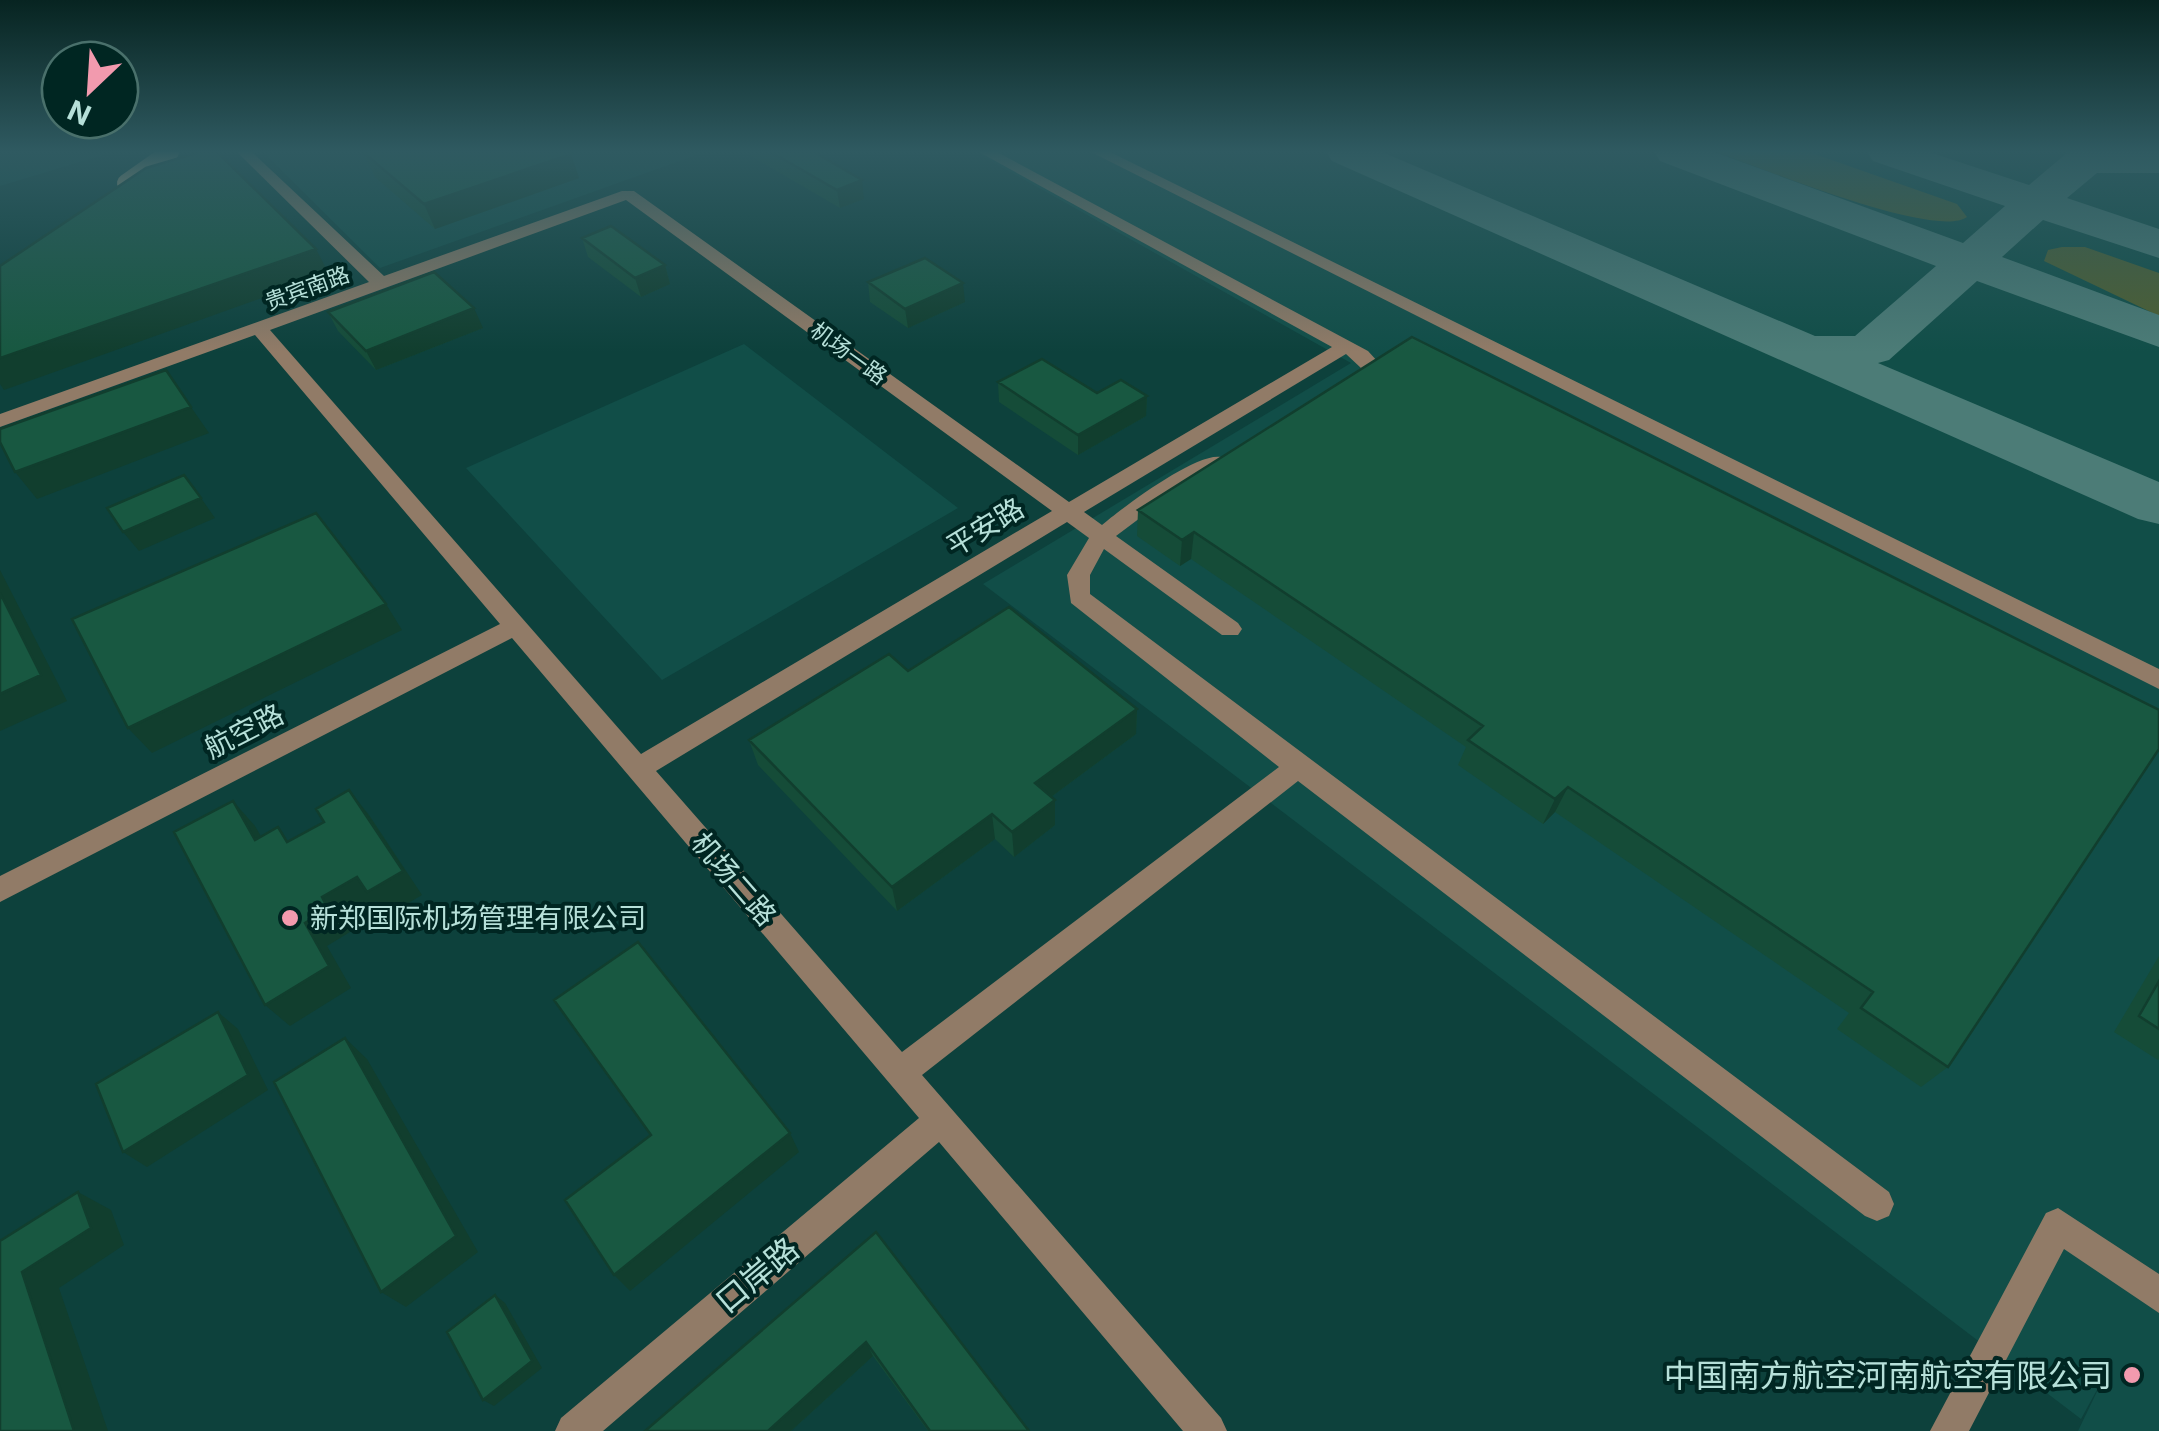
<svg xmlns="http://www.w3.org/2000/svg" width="2159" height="1431" viewBox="0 0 2159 1431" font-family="Inter,'Noto Sans SC',sans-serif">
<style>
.built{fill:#114e48}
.green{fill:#4f5f30}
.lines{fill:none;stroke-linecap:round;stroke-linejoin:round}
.taxiway{fill:#4c7c77;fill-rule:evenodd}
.minor{fill:#917b67;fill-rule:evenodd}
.major-bridge{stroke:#e9bc92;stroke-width:18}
.wall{fill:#154c38}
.shaded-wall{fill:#113e2e}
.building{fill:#185841;stroke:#113e2e;stroke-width:2.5}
.poi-dot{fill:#f29aae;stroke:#002622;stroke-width:4}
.labels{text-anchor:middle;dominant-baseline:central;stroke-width:8;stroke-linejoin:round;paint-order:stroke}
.far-street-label{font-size:22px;fill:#b6e0d9;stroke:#002622}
.street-label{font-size:28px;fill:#b6e0d9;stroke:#002622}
.poi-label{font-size:28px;fill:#b6e0d9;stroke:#002622;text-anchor:start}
.near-street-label{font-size:32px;fill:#b6e0d9;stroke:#002622}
.near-poi-label{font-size:32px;fill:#b6e0d9;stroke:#002622;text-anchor:end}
</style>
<rect width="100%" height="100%" fill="#0d413c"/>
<!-- built -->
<path class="built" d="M0 152H113L0 186Z
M263 152H705L380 268Z
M975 152H2159V1431H2078L2104 1377 2081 1419 983 584 1351 363Z
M744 344 958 508 662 680 466 468Z"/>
<!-- green -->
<path class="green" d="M1716 152H1809L1957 204 1967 217C1935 240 1759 167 1716 152Z
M2062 247H2085L2159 273V316L2044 261 2048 250Z"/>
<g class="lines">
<!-- taxiway -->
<path class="taxiway" d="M1326 152H1382L1815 336H1855L1936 266 1660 161 1654 152H1714L1963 243 2005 206 1873 161 1867 152H1929L2029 185 2068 152H2159V173H2097L2067 198 2159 229V258L2043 220 2002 257 2159 315V347L1977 281 1889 360 1878 363 2159 482V524L2138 519 1332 161Z"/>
<!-- minor -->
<path class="minor" d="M237 152H252L384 276 622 191H634L1069 502 1332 347 979 152H997L1368 351 1379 363 1380 370 1352 389 1342 383 1361 368 1346 354 1084 512 1102 525C1122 508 1196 452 1221 457L1224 462 1221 467 1156 506 1116 536 1238 623 1242 629 1238 635H1222L1104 549 1090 575V594L1889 1192 1894 1204 1889 1216 1877 1221 1865 1216 1298 781 922 1075 1221 1418 1227 1431H1183L939 1142 603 1431H555L561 1418 919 1118 512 638 0 902V876L500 624 255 335 0 427V414L369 282ZM626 200 1052 511 641 754 270 330ZM1067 522 1089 538 1067 575 1071 603 1279 767 902 1052 656 771Z
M1091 152H1110L2159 669V689Z
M2058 1208 2159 1274V1313L2064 1249 1969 1431H1930L2046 1213Z"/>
<!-- major-bridge -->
<path class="major-bridge" d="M126 183 170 152"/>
</g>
<!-- wall -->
<path class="wall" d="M744 152H814L864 199 840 208Z
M364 153 571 154 579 178 435 229 375 177Z
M582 238 665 265 670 284 641 297 588 257Z
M868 282 965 302 908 328 870 302Z
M328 312 483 328 376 370 338 331Z
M1412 337 1948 1067 1921 1087 1837 1029 1849 1013 1555 812 1543 824 1458 765 1466 747 1191 559 1180 566 1137 536 1138 510Z
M998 382 1097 393 1147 396 1146 416 1078 455 999 402Z
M908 671 1137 709 1136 734 1051 797 1055 800V825L1014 857 995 839 897 911 758 765 749 740Z
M2159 956V1059L2158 1060 2114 1032Z
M876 1232 1029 1431H928L873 1356 791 1431H645Z"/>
<!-- shaded-wall -->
<path class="shaded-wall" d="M571 154 579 178 435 229 424 204Z
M862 180 864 199 840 208 837 190Z
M316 249 329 274 4 390 0 384V358Z
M665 265 670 284 641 297 635 278Z
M963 283 965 302 908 328 905 309Z
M474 308 483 328 376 370 366 351Z
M1147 396 1146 416 1078 455V435Z
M191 407 209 433 37 499 15 472Z
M201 498 215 518 139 551 123 532Z
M1194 532 1191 559 1180 566 1182 540Z
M0 570 67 701 0 731Z
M386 604 402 630 152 753 128 728Z
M1137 709 1136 734 1036 808 1035 783Z
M1568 787 1555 812 1543 824 1555 799Z
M349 790 369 815 422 895 388 915 376 901 343 921 350 932 327 946 351 988 290 1026 265 1005 305 923 322 897Z
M1055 800V825L1014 857 1012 832Z
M233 801 255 826 277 864 255 840Z
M992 814 995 839 897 911 892 887Z
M218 1012 238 1029 268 1090 147 1167 123 1152Z
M345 1038 367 1059 478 1252 406 1307 381 1292Z
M790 1133 799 1152 630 1291 614 1275Z
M78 1192 111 1210 124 1245 59 1288 108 1431H74L22 1272Z
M495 1295 505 1303 542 1368 494 1406 483 1400Z
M866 1342 873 1356 791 1431H768Z"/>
<!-- building -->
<path class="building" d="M200 152H217L316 249 0 358V266L146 168Z
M367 152H568L571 154 424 204 364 153Z
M771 152H814L862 180 837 190Z
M611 226 665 265 635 278 582 238Z
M925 258 963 283 905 309 868 282Z
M434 272 474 308 366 351 328 312Z
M1412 337 2159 710V749L1948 1067 1861 1008 1873 992 1568 787 1555 799 1468 740 1483 726 1194 532 1182 540 1138 510Z
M1042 359 1097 393 1121 380 1147 396 1078 435 998 382Z
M166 370 191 407 15 472 0 442V429Z
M184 475 201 498 123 532 107 508Z
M316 513 386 604 128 728 72 619Z
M0 593 41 675 0 694Z
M1009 607 1137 709 1035 783 1055 800 1012 832 992 814 892 887 749 740 889 654 908 671Z
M349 790 403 871 367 892 357 877 322 897 328 909 305 923 329 966 265 1005 174 832 233 801 255 840 278 827 287 842 324 822 316 809Z
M638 942 790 1133 614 1275 565 1200 651 1135 554 1000Z
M2159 981V1029L2139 1016Z
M218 1012 248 1075 123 1152 96 1084Z
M345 1038 456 1236 381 1292 274 1082Z
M78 1192 91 1228 22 1272 74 1431H0V1241Z
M876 1232 1029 1431H930L866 1342 768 1431H645Z
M495 1295 532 1361 483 1400 447 1332Z"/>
<!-- sky -->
<linearGradient id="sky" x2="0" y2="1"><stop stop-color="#072421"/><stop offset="0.43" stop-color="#2f5a61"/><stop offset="1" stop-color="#2f5a61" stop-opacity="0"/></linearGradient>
<rect width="2159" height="352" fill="url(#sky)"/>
<!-- markers -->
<g class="poi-dot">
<circle cx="290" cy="918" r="10"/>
<circle cx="2132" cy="1375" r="10"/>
</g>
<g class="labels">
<!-- far-street labels -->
<g class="far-street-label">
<text transform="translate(307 288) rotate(-20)">贵宾南路</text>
<text transform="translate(849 353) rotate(36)">机场一路</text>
</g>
<!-- street labels -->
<g class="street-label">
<text transform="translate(985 527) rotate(-31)">平安路</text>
<text transform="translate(244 731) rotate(-27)">航空路</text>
<text transform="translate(734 879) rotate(49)">机场二路</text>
</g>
<!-- poi labels -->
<g class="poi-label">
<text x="310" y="918">新郑国际机场管理有限公司</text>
</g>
<!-- near-street labels -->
<g class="near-street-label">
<text transform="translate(757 1275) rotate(-40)">口岸路</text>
</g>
<!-- near-poi labels -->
<g class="near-poi-label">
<text x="2112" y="1375">中国南方航空河南航空有限公司</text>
</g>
</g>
<!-- north arrow -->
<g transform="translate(90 90) rotate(205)"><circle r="48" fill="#002622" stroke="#49706b" stroke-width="2.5"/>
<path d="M0-8L18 38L0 25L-18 38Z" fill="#f29aae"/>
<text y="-15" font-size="28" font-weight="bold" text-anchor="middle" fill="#b6e0d9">N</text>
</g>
</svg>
